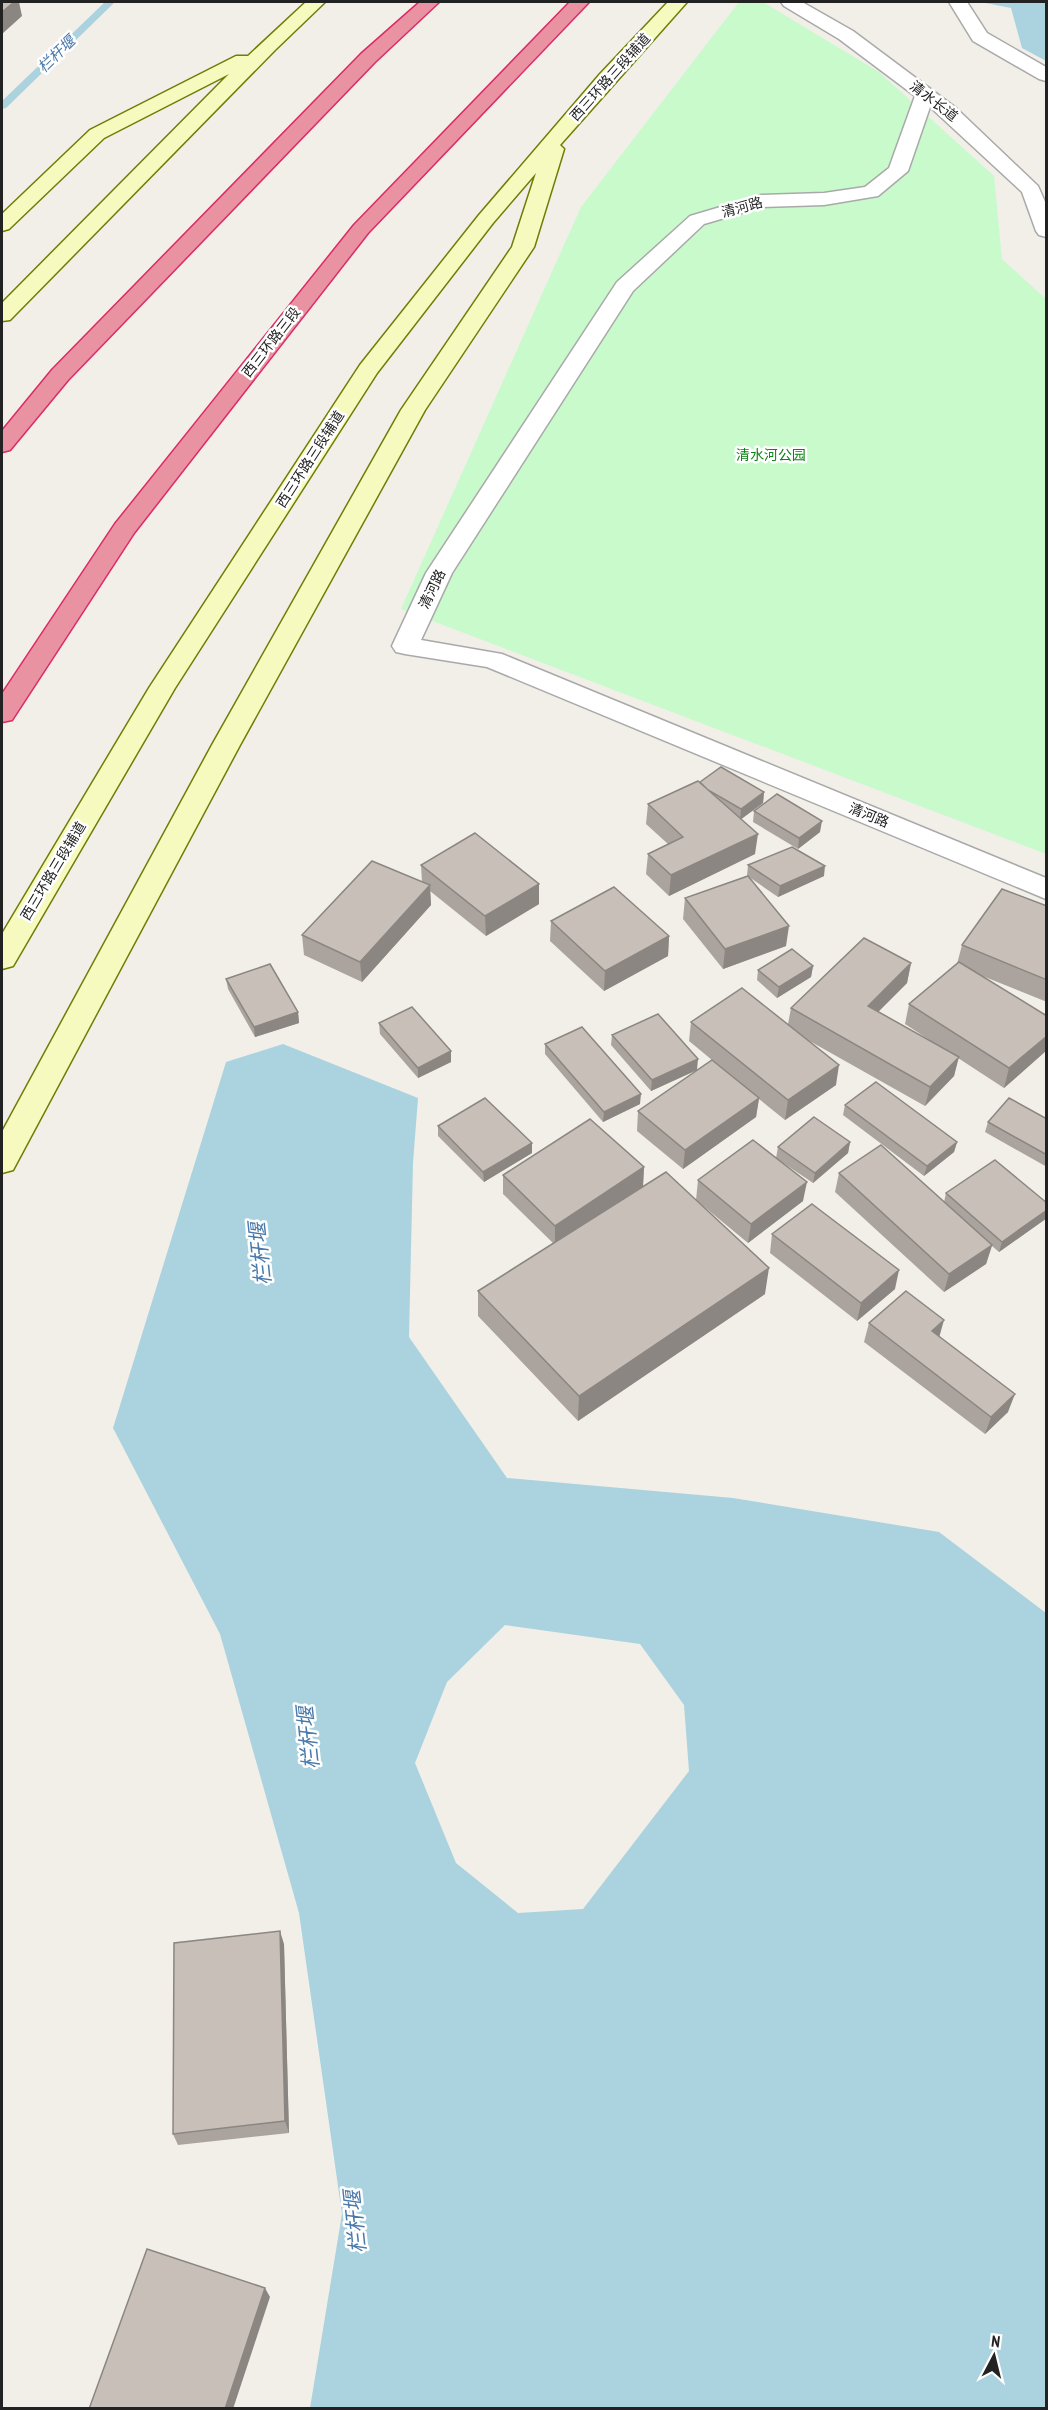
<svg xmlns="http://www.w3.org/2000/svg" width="1048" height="2410" viewBox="0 0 1048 2410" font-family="'PT Sans Narrow','Noto Sans SC',sans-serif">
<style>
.park{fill:#c8facc}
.water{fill:#aad3df;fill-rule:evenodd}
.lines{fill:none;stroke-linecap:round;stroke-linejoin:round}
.stream{fill:#aad3df;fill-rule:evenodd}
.lane-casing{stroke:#a9a9a9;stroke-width:3}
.street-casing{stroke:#a9a9a9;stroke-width:3}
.secondary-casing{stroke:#707d05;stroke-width:3}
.highway-casing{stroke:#dc2a67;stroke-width:3}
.lane{fill:#fff;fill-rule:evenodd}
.street{fill:#fff;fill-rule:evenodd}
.secondary{fill:#f7fabf;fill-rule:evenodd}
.highway{fill:#e892a2;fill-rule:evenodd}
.wall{fill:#aba49e}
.shaded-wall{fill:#8b8681}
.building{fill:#c7bfb8;stroke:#8b8681;stroke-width:1.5}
.labels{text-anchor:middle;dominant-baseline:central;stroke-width:5;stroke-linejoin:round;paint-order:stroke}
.far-street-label{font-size:14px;fill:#222;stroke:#fff}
.far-park-label{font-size:14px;fill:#0c8416;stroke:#fff}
.far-water-label{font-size:15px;font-style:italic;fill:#4a7aab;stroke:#fff}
.near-water-label{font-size:21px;font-style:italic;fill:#4a7aab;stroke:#fff}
</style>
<rect width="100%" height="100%" fill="#f2efe9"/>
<!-- park -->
<path class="park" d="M739 2H763L879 72 994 176 1002 259 1046 299V854L401 609 581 207Z"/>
<!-- water -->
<path class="water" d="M980 2H1046V61L1022 48 1011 8Z
M283 1044 418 1098 413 1163 409 1337 507 1478 733 1498 939 1532 1046 1613V2408H310L342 2214 299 1913 220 1634 113 1428 226 1062ZM505 1625 640 1644 684 1705 689 1771 583 1909 518 1913 456 1863 415 1763 447 1682Z"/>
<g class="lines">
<!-- stream -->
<path class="stream" d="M105 2H115L6 108 2 109V101Z"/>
<defs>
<path id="lane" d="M949 2H967L987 33 1046 67V81L1039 79 973 41Z"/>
<path id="street" d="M781 2H802L853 31 956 108 1038 186 1046 204V237L1039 235 1036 231 1022 192 930 107 908 171 878 196 824 205 762 207 704 224 633 291 452 573 421 640 502 654 1046 878V899L487 667 405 654 396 652 392 646 426 573 617 282 690 216 761 195 824 193 865 187 889 168 915 96 839 39 784 6Z"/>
<path id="secondary" d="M306 2H325L275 50 10 320 2 321V303L229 74 104 138 9 229 2 231V214L90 130 236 56H248Z
M668 2H687L560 145 564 149 534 247 425 410 240 745 13 1170 2 1173V1132L212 745 401 410 512 247 536 173 493 223 377 373 175 688 13 966 2 969V934L149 688 360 365 479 215 600 74Z"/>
<path id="highway" d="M420 2H439L375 62 68 380 10 450 2 452V431L52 370 361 54Z
M570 2H589L368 233 134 533 12 720 2 722V694L115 524 354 225Z"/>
</defs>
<!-- lane casing -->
<use href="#lane" class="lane-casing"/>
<!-- street casing -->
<use href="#street" class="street-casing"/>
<!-- secondary casing -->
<use href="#secondary" class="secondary-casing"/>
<!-- highway casing -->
<use href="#highway" class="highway-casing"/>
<!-- lane -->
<use href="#lane" class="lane"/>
<!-- street -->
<use href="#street" class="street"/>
<!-- secondary -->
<use href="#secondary" class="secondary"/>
<!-- highway -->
<use href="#highway" class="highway"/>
</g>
<!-- wall -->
<path class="wall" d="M700 782 764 792 763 803 741 819 755 854 669 896 646 874 648 854 668 844 646 824 648 804Z
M754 811 820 832 798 849 753 822Z
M421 865 539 884V904L486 936 430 891 431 905 362 982 304 955 302 935 422 882Z
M748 865 824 876 778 897 749 877 786 946 723 969 683 919 685 898 747 876Z
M1047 906V1002L980 975 1047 1016V1050L1004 1088 958 1058 954 1076 925 1106 806 1039 836 1085 785 1120 759 1099 756 1117 683 1169 637 1131 638 1111 712 1060 689 1041 691 1022 788 1024 791 1008 911 963 907 983 878 1012 934 1043 905 1024 909 1004 957 964 962 945Z
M551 921 669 936 668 956 604 991 550 941Z
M813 966 811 977 777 998 757 980 758 970Z
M226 979 298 1012 299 1023 255 1037 228 989Z
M379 1023 451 1062 418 1078 380 1034Z
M612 1035 697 1070 651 1091 611 1045Z
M545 1044 640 1104 603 1122 545 1054Z
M845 1105 957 1142 954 1152 924 1176 843 1115Z
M1047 1119V1167L985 1132 988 1122Z
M438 1126 532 1153 484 1182 438 1136Z
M850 1142 848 1153 813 1183 776 1158 778 1147Z
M644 1167 643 1186 765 1294 578 1421 478 1316V1291L553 1243 503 1194V1175Z
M839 1173 944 1202 946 1193 1047 1203V1218L999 1252 992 1246 986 1264 944 1292 835 1192Z
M698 1180 803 1201 748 1243 696 1200Z
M772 1234 895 1289 857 1321 770 1253Z
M869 1323 940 1337 1008 1412 985 1434 864 1342Z
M284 1944 289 2133 178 2145 173 2134Z"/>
<!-- shaded-wall -->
<path class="shaded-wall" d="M14 2H19L22 16 2 34V12Z
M764 792 763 803 740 820 741 809Z
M822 821 820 832 798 849 799 838Z
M758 834 755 854 669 896 671 875Z
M825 866 824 876 778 897 780 886Z
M539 884V904L486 936 485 916Z
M430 885 431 905 362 982 360 962Z
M789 926 786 946 723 969 725 949Z
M669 936 668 956 604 991 605 971Z
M911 963 907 983 864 1026 868 1006Z
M813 966 811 977 777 998 779 987Z
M298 1012 299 1023 255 1037 254 1027Z
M1047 1036V1050L1004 1088 1009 1068Z
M451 1051V1062L418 1078V1068Z
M959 1057 954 1076 925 1106 930 1087Z
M698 1059 697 1070 651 1091 652 1080Z
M839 1065 836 1085 785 1120 788 1100Z
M641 1094 640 1104 603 1122 604 1112Z
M759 1098 756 1117 683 1169 685 1150Z
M850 1142 848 1153 813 1183 815 1173Z
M957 1142 954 1152 924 1176 927 1166Z
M532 1143V1153L484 1182 483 1172Z
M644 1167 643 1186 555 1245V1226Z
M807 1182 803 1201 748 1243 751 1224Z
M1047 1210V1218L999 1252 1002 1242Z
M992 1245 986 1264 944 1292 949 1274Z
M769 1268 765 1294 578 1421 579 1396Z
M899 1270 895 1289 857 1321 861 1303Z
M944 1320 939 1338 932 1331Z
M1015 1394 1008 1412 985 1434 991 1417Z
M280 1931 284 1944 289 2133 285 2121Z
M265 2288 270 2297 233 2409H225Z"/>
<!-- building -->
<path class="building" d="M2 2H14L2 12Z
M721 767 764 792 741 809 708 790 700 782Z
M698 781 758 834 671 875 648 854 683 837 648 804Z
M777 794 822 821 799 838 754 811Z
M475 833 539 884 485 916 421 865Z
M792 847 825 866 780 886 748 865Z
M372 861 430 885 360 962 302 935Z
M748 876 789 926 725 949 685 898Z
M614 887 669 936 605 971 551 921Z
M1002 889 1047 906V980L962 945Z
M864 938 911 963 868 1006 959 1057 930 1087 791 1008Z
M792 949 813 966 779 987 758 970Z
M959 962 1047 1016V1036L1009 1068 909 1004Z
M270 964 298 1012 254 1027 226 979Z
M742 988 839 1065 788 1100 691 1022Z
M412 1007 451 1051 418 1068 379 1023Z
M658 1014 698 1059 652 1080 612 1035Z
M582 1027 641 1094 604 1112 545 1044Z
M712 1060 759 1098 685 1150 638 1111Z
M876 1082 957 1142 927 1166 845 1105Z
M485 1098 532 1143 483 1172 438 1126Z
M1009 1098 1047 1119V1155L988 1122Z
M814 1117 850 1142 815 1173 778 1147Z
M590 1119 644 1167 555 1226 503 1175Z
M753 1140 807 1182 751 1224 698 1180Z
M881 1145 992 1245 949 1274 839 1173Z
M995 1160 1047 1203V1210L1002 1242 946 1193Z
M666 1172 769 1268 579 1396 478 1291Z
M812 1204 899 1270 861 1303 772 1234Z
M906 1291 944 1320 932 1331 1015 1394 991 1417 869 1323Z
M280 1931 285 2121 173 2134 174 1943Z
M147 2249 265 2288 225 2409H89Z"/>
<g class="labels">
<!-- far-street labels -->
<g class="far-street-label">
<text transform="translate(610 77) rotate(-48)">西三环路三段辅道</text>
<text transform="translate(934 101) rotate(38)">清水长道</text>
<text transform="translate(742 207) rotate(-15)">清河路</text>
<text transform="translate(271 342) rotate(-52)">西三环路三段</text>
<text transform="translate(310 459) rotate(-57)">西三环路三段辅道</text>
<text transform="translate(432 589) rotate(-64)">清河路</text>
<text transform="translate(869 815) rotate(22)">清河路</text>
<text transform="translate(53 871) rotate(-59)">西三环路三段辅道</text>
</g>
<!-- far-park labels -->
<g class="far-park-label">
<text x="771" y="455">清水河公园</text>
</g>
<!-- far-water labels -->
<g class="far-water-label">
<text transform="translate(56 54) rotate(-44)">栏杆堰</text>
</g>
<!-- near-water labels -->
<g class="near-water-label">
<text transform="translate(260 1254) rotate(-96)">栏杆堰</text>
<text transform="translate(308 1738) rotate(-96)">栏杆堰</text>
<text transform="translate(355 2222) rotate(-96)">栏杆堰</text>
</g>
</g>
<!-- border -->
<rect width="1048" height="2410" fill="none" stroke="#222222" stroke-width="6"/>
<!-- north arrow -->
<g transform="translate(994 2356) rotate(7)" stroke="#ffffff" stroke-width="4.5" paint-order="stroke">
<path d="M0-4.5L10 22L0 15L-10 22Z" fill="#222222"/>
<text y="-9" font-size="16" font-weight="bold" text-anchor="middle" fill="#222222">N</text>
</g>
</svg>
